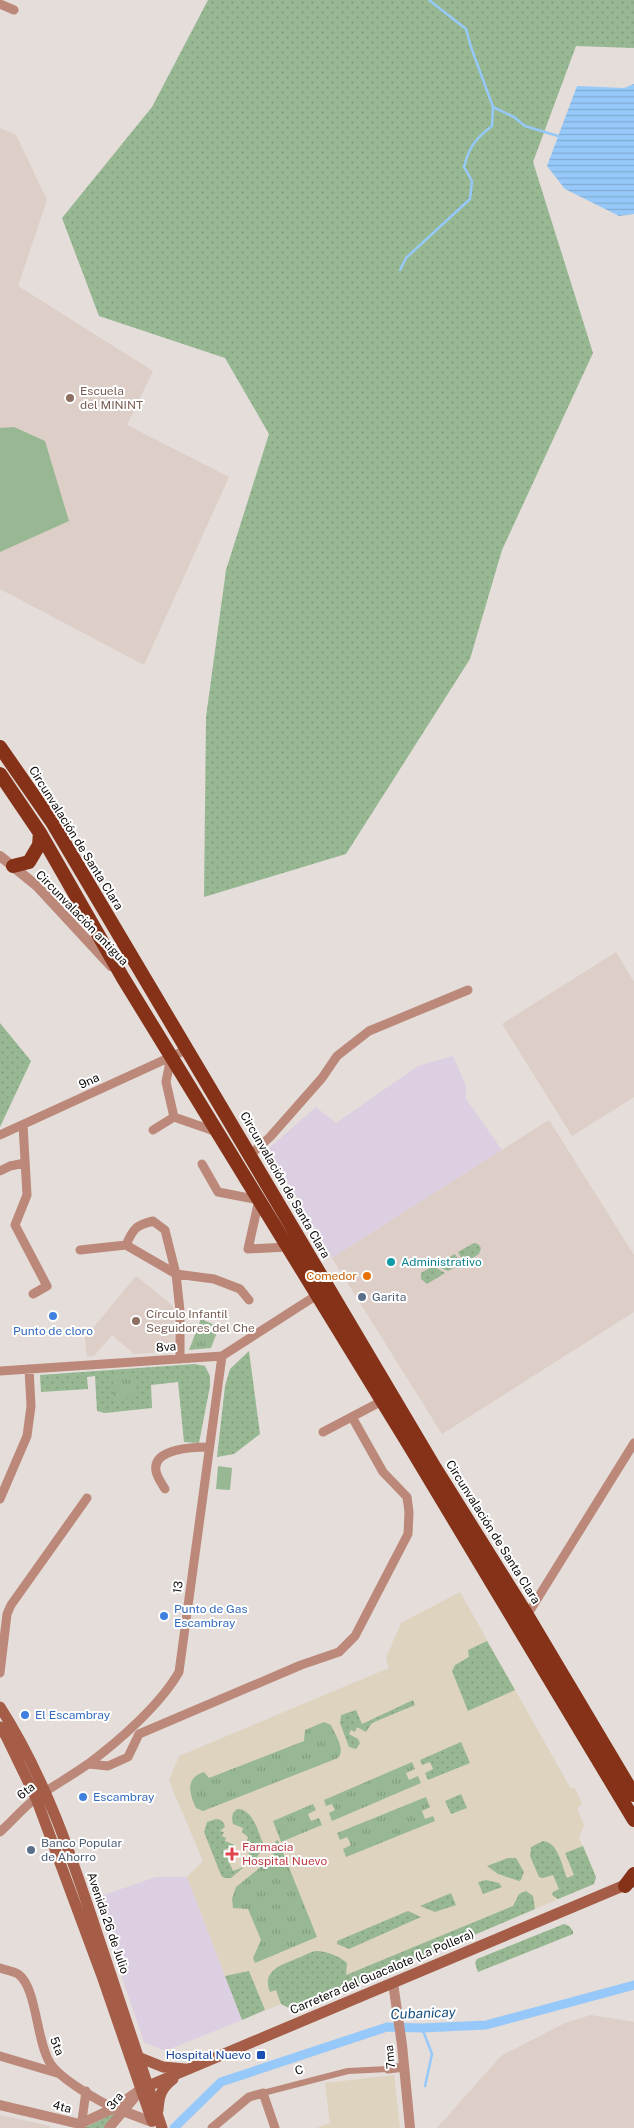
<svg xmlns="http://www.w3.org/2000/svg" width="634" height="2128" viewBox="0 0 634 2128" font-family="'Public Sans',sans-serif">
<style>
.commercial{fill:#ddcfe2}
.built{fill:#ddcec7}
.medical{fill:#ded3bf}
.grass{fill:url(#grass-dots)}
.park{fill:url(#park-tufts)}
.pitch{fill:#97b893}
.water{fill:url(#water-rules)}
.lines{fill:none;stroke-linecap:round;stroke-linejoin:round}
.stream{stroke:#96c9f9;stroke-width:2.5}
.canal{stroke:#96c9f9;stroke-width:9}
.pedestrian{stroke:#bb8879;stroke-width:6}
.minor{stroke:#bb8879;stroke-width:9}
.tertiary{stroke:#bb8879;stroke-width:10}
.secondary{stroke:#a55d48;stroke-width:11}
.trunk{stroke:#863218;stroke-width:14}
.education-dot{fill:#8d6e63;stroke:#fff;stroke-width:2}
.culture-dot{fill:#0f9aa8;stroke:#fff;stroke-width:2}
.food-dot{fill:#e8710a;stroke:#fff;stroke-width:2}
.service-dot{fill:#5c6f8a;stroke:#fff;stroke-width:2}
.shop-dot{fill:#3f7fe0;stroke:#fff;stroke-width:2}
.health-dot{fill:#e0444e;stroke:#fff;stroke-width:2}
.transit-dot{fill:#1a4fb4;stroke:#fff;stroke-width:2}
.labels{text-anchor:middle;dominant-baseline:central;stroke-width:4;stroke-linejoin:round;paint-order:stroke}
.education-label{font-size:12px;fill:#785e54;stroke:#fff;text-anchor:start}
.street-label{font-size:12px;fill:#0e0b0a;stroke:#fff}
.culture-label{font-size:12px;fill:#0d838f;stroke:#fff;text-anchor:start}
.food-label{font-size:12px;fill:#c56008;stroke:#fff;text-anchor:end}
.service-label{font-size:12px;fill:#4e5e75;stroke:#fff;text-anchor:start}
.shop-label{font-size:12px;fill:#366cbe;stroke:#fff;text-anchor:start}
.health-label{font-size:12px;fill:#be3a42;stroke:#fff;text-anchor:start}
.transit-label{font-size:12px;fill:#164399;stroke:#fff;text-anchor:end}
.water-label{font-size:14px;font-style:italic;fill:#1c527f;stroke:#fff}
</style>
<defs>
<pattern id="grass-dots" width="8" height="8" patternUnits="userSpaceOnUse" patternTransform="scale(1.25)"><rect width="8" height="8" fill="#97b893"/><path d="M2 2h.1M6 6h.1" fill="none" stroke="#819d7d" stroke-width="1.8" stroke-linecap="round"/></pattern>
<pattern id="park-tufts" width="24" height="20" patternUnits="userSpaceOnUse" patternTransform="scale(1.25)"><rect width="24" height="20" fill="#97b893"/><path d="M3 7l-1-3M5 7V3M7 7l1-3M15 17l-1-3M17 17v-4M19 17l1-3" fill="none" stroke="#819d7d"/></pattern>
<pattern id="water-rules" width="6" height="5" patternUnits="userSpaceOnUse" patternTransform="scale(1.25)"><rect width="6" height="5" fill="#96c9f9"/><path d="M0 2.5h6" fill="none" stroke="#80abd4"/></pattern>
</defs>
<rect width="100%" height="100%" fill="#e4ddd9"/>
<!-- commercial -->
<path class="commercial" d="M453 1056 466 1086V1099L502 1150 332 1258 268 1149 316 1107 336 1123 418 1066Z
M156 1877H187L242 2020 165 2051 144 2042 95 1898Z"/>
<!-- built -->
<path class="built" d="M0 128 16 135 47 200 18 286 153 371 127 425 229 477 144 665 0 589Z
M616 952 634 982V1097L572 1136 502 1024Z
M549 1120 634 1255V1312L442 1434 332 1258Z
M136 1276 173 1306 175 1351 134 1354 112 1335 94 1356 87 1357 85 1338Z
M591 2015 634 2022V2128H437L501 2056 565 2023Z
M0 2115 50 2126V2128H0Z"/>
<!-- medical -->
<path class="medical" d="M460 1592 571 1789 575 1788 582 1804 577 1808 584 1825 579 1838 596 1877 594 1884 295 2011 281 2004 242 2020 187 1877 203 1861 169 1781 179 1756 389 1668 386 1658 401 1623Z
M394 2075 400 2128H316L330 2123 325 2083Z"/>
<!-- grass -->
<path class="grass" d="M208 0H634V48L576 46 533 162 593 353 502 550 470 659 346 854 204 897 206 717 226 570 269 434 225 358 99 316 62 218 152 107Z
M0 1023 31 1061 0 1127Z
M474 1243 478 1244 481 1248 479 1254 464 1263 458 1252Z
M455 1254 461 1264 448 1271 434 1265Z
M433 1266 445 1273 427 1284 421 1279V1273Z
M249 1351 260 1434 234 1454 217 1457 225 1386 230 1369Z
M195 1364 205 1366 210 1376V1386L199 1443 184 1442 178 1382 151 1385 152 1408 105 1413 97 1411 95 1376 87 1377 88 1389 41 1392 40 1375Z
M487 1641 515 1690 468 1711 452 1671 455 1665 469 1657 468 1650Z
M413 1700 415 1705 372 1723 366 1732 357 1727 355 1732 351 1730 349 1734 358 1739 360 1743 356 1749 349 1747 340 1723 341 1715 356 1710 362 1724Z
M461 1742 470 1763 428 1780 425 1773 433 1769 430 1762 422 1765 420 1760Z
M461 1794 467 1808 451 1814 445 1801Z
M237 1809C253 1808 259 1834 264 1846L255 1860H251L248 1857 251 1847 249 1846 250 1842 247 1841 248 1837 242 1832 243 1828 233 1824 232 1818 233 1813Z
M216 1819C221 1819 224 1822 225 1827L220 1831 224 1832 222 1836 226 1838 225 1841 235 1845 224 1850 233 1871 244 1867 231 1878H224L221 1875 204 1832 207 1822Z
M543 1841C558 1842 562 1866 567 1878L574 1875 565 1853 583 1846 596 1877 594 1884 558 1899 552 1895 553 1892 559 1889 553 1875 543 1878 539 1877 530 1856 531 1847Z
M508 1858H516L524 1872 521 1880 519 1881 498 1874 487 1866Z
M486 1880 499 1883 502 1887 483 1894 478 1882Z
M526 1891 533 1896 535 1909 295 2011 281 2004 276 1990 270 1992C261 1970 282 1965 298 1958 304 1956 311 1951 317 1951 326 1951 341 1957 347 1963L346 1975 513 1906 519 1894Z
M451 1893 456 1905 435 1912 420 1906Z
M408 1911 421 1917 349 1949 337 1944V1941Z
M564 1924 569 1926 573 1931V1934L478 1972 475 1963 477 1959Z
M249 1971 265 2010 242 2020 225 1976Z
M114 2113 115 2115 104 2128H84Z"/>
<!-- park -->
<path class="park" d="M201 1319 219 1327 211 1348 189 1350Z
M133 1373 135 1397 114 1399 113 1375Z
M324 1722 331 1725C335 1735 346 1749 338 1758L203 1811 196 1808C190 1795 184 1778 204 1772L209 1778 304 1741 305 1730Z
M412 1762 415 1769 406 1773 409 1780 418 1776 421 1783 332 1821 329 1813 335 1810 332 1804 326 1806 324 1800Z
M426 1797 430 1807 422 1811 425 1819 433 1816 435 1821 346 1857 343 1849 351 1845 347 1837 340 1840 337 1833Z
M313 1804 316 1810 308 1814 311 1821 319 1818 322 1825 281 1842 273 1821Z
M278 1840 317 1937 255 1963 253 1958 261 1940 248 1909 233 1908 232 1899 236 1887 268 1861 274 1853 275 1842Z"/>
<!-- pitch -->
<path class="pitch" d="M14 427 45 441 69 521 0 552V428Z
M218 1466 232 1468 230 1490 216 1489Z"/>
<!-- water -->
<path class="water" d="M634 84V214L619 216 565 189 547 166 577 86 624 88Z"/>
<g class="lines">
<!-- stream -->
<path class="stream" d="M493 107 514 117 525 126 558 136
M400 270 406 258 470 199 472 181 464 167C469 147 475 139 492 126L493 107 471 47 466 29 429 0
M422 2028 432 2054 425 2086"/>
<!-- canal -->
<path class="canal" d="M174 2128 221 2082 387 2027 422 2028 486 2025 634 1985"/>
<!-- pedestrian -->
<path class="pedestrian" d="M263 2093 348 2071 388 2069"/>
<!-- minor -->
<path class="minor" d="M0 4 14 10
M171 1057 166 1082 174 1117 217 1132
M23 1125 27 1195 15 1225 47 1286 33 1294
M153 1130 174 1117
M0 1135 188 1049
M250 1155 270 1137 322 1078 337 1056 369 1031 468 990
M202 1164 218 1192 259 1200 248 1249 287 1247
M0 1171 10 1166 25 1163
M126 1245C133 1229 136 1225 153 1221L165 1230 176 1274 180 1311V1359
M80 1250 126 1245 176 1274 214 1279 240 1289 249 1300
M0 1371 222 1356 317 1295
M323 1432 382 1401
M165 1489C162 1484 157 1477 156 1471 152 1448 195 1447 209 1447
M0 1499 27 1436 31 1406 29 1369
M526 1617 634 1443
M0 1673 7 1614 11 1605 87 1498
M89 1764 108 1766 128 1757 139 1734 301 1665 339 1652 355 1636 408 1534 409 1512 407 1497 383 1472 352 1417
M0 1832C12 1821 23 1808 36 1798 53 1786 71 1776 88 1764 119 1741 160 1705 179 1672L222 1356
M0 1968C6 1970 13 1971 18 1974 37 1987 36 2041 50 2063 60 2079 101 2103 119 2110
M0 2056 57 2073
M388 2069 404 2067
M81 2128 86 2091
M212 2128 249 2097 263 2093 275 2128"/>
<!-- tertiary -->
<path class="tertiary" d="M0 856 37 886 111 966
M393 1983 402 2045 410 2128
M0 2105 80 2124 114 2108 141 2089
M123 2111 152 2122
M109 2128 134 2098"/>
<!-- secondary -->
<path class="secondary" d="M0 1707C48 1782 74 1864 102 1948 122 2008 142 2068 162 2128
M0 1727 6 1736 36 1798 102 1976 152 2121
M138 2057 163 2067 185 2069
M141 2089 632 1882
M158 2110C159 2096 161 2088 173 2079"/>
<!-- trunk -->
<path class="trunk" d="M0 747 52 822 435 1468 527 1615 634 1795
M0 774 40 833 123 978 411 1448 634 1820
M13 866 29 862 39 845 40 833
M625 1886 634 1874"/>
</g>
<!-- markers -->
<g class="education-dot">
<circle cx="70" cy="398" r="5"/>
<circle cx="136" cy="1321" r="5"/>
</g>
<circle class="culture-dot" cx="391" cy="1262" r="5"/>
<circle class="food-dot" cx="367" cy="1276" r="5"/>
<g class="service-dot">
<circle cx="362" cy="1297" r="5"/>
<circle cx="31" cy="1850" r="5"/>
</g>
<g class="shop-dot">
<circle cx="53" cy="1316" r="5"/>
<circle cx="164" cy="1616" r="5"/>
<circle cx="25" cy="1715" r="5"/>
<circle cx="83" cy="1797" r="5"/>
</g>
<path class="health-dot" d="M229.5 1846.5h5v5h5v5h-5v5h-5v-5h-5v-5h5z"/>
<rect class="transit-dot" x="256" y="2050" width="10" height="10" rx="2.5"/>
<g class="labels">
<!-- education labels -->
<g class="education-label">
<text x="80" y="391">Escuela<tspan x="80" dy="14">del MININT</tspan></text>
<text x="146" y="1314">Círculo Infantil<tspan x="146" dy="14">Seguidores del Che</tspan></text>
</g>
<!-- street labels -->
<g class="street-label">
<text transform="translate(76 838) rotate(58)">Circunvalación de Santa Clara</text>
<text transform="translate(82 918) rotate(46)">Circunvalación antigua</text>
<text transform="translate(89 1081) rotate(-25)">9na</text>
<text transform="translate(285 1185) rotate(60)">Circunvalación de Santa Clara</text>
<text transform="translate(166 1347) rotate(-4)">8va</text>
<text transform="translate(493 1532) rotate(58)">Circunvalación de Santa Clara</text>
<text transform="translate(178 1587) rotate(-82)">13</text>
<text transform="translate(26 1791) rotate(-38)">6ta</text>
<text transform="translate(108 1923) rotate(71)">Avenida 26 de Julio</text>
<text transform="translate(382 1972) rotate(-23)">Carretera del Guacalote (La Pollera)</text>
<text transform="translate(57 2046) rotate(68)">5ta</text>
<text transform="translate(390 2057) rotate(-96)">7ma</text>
<text transform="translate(299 2070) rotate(-14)">C</text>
<text transform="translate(115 2101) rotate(-51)">3ra</text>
<text transform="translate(62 2107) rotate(14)">4ta</text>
</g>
<!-- culture labels -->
<g class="culture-label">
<text x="401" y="1262">Administrativo</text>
</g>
<!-- food labels -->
<g class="food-label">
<text x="357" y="1276">Comedor</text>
</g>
<!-- service labels -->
<g class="service-label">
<text x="372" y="1297">Garita</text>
<text x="41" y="1843">Banco Popular<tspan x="41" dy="14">de Ahorro</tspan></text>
</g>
<!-- shop labels -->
<g class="shop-label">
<text x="53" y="1331" text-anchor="middle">Punto de cloro</text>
<text x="174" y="1609">Punto de Gas<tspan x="174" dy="14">Escambray</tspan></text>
<text x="35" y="1715">El Escambray</text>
<text x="93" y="1797">Escambray</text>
</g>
<!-- health labels -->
<g class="health-label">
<text x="242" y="1847">Farmacia<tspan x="242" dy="14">Hospital Nuevo</tspan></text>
</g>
<!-- transit labels -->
<g class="transit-label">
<text x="251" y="2055">Hospital Nuevo</text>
</g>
<!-- water labels -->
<g class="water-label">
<text transform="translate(423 2013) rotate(-2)">Cubanicay</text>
</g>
</g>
</svg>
